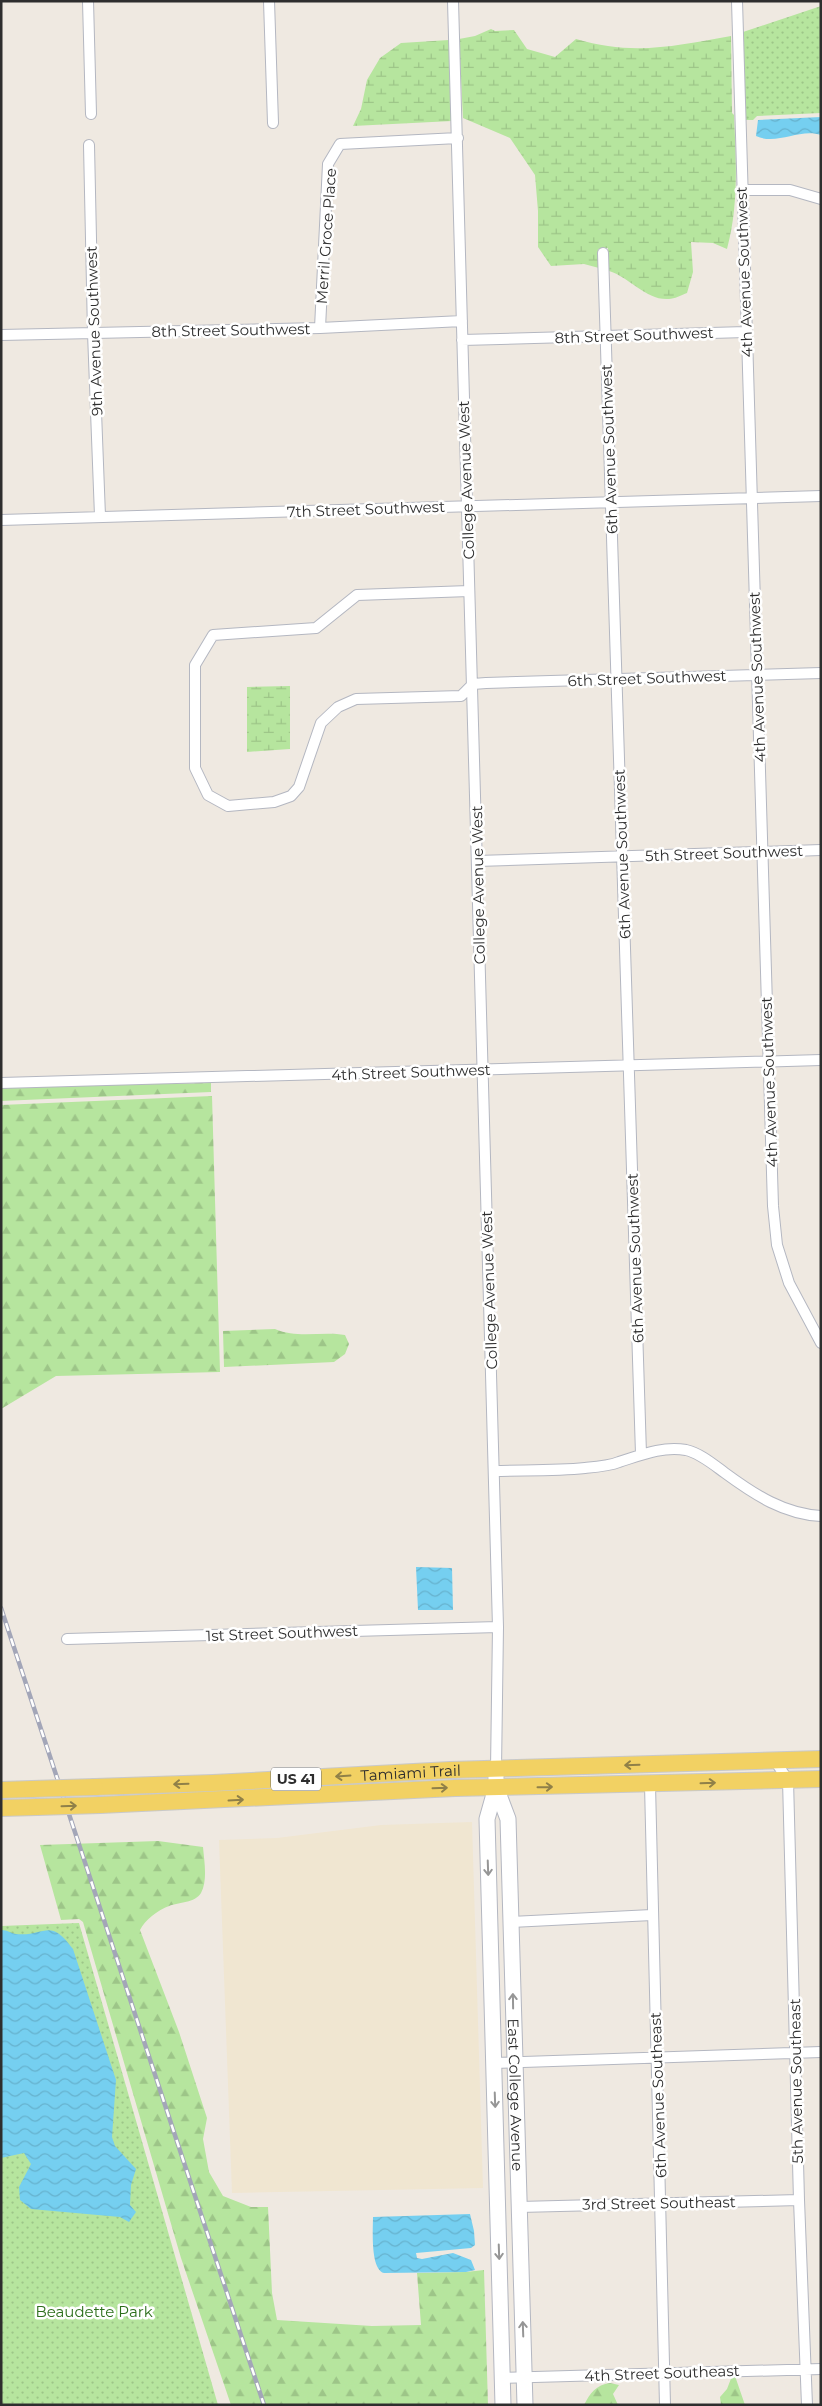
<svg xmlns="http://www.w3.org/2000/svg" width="822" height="2406" viewBox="0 0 822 2406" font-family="Montserrat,sans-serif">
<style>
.education{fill:#f0e6d1}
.forest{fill:url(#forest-firs)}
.wetland{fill:url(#wetland-marsh)}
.park{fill:url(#park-dots)}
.water{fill:url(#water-waves)}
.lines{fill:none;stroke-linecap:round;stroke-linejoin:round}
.minor-casing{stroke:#b4b7c1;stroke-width:12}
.secondary-casing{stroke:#b4b7c1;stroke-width:17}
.primary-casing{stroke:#c9c9c9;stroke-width:18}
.minor{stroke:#fff;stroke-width:10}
.secondary{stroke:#fff;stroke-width:15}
.primary{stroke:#f2d163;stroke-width:16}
.rail-casing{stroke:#a3a6b8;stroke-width:4.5}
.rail{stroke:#fff;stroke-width:2.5;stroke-dasharray:8;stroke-linecap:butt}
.primary-bridge-casing{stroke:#c9c9c9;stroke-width:18;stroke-linecap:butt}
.primary-bridge{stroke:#f2d163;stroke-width:16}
.oneway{stroke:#908048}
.oneway2{stroke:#969696}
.labels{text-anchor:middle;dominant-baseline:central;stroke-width:5;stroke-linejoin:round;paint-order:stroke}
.shield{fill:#fff;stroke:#6d6d6d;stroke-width:1}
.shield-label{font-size:14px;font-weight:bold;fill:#2e2e2e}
.street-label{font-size:15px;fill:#2e2e2e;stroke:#fff}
.park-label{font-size:15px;fill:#2c6e1b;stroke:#fff}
</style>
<defs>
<pattern id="forest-firs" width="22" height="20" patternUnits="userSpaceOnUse" patternTransform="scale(1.25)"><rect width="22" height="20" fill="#b6e59e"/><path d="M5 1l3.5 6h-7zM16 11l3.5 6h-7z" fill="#9dc588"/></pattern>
<pattern id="wetland-marsh" width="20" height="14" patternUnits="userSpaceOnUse" patternTransform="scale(1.25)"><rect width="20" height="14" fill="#b6e59e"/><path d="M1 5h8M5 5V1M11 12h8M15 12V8" fill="none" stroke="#9dc588"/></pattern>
<pattern id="park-dots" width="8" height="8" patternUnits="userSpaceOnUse" patternTransform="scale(1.25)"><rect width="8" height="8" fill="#b6e59e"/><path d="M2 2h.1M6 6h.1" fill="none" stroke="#9dc588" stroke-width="1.8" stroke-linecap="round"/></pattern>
<pattern id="water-waves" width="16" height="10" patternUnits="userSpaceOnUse" patternTransform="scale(1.25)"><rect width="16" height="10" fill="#75cff0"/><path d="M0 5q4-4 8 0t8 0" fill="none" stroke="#66b2ce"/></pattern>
</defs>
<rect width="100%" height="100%" fill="#efe9e1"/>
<!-- education -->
<path class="education" d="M472 1822 483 2188 232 2193 219 1840 277 1838 381 1825Z"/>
<!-- forest -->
<path class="forest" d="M211 1083V1092L1 1101V1087Z
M212 1096 220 1372 56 1376 1 1409V1105Z
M275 1329C298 1339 322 1331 345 1335L349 1344 345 1354 334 1362 224 1367 223 1331Z
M158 1841 203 1847C204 1860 208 1880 201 1893 195 1903 179 1902 169 1906 158 1910 145 1920 140 1930L179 2032 207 2118 203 2139 209 2172 223 2196 251 2207H268L272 2293 277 2320 372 2326 421 2325 417 2273 466 2272 484 2270 488 2405H231L181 2258 83 1922 79 1919 61 1920 40 1845Z
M732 2376H735L745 2405H721L720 2397 727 2389Z
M610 2383 619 2385 613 2394 618 2405H584C590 2393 596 2385 610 2383Z"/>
<!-- wetland -->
<path class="wetland" d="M491 29 495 31 514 30 527 49 555 57 576 39C633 56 675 46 731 36L732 113 734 115C736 160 739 205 727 249L713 243 691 242 693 272 687 293C682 295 674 299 669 299 647 301 629 277 609 271L608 248 598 249 599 268 584 264 551 266 538 247V211L535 175 510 138 463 118 459 39 475 36Z
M449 40 452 121 353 126 361 109 367 80 380 58 401 43Z
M290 686V749L247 752V687Z"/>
<!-- park -->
<path class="park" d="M821 6V113L757 116 753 120H745L743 32Z
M79 1923 218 2405H1V1926Z"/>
<!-- water -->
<path class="water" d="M821 117V135C799 128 777 146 756 136L758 120Z
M416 1567 452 1568 453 1610H418Z
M1 1930C8 1930 10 1933 16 1934 45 1937 49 1916 73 1949L116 2080 112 2137 115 2146 136 2169 131 2185 130 2205 136 2212 129 2222 120 2217 31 2209 20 2200 19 2187 31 2164 24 2153 1 2158Z
M470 2214 474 2231 475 2245 471 2248 416 2253 417 2258 422 2259 453 2253 471 2260 475 2270 466 2272 384 2273C370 2269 373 2229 373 2217Z"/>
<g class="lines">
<defs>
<path id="minor" d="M88 1 91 114
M269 1 273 123
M453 1 498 1627 496 1769
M737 1 773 1206 777 1245 789 1283 821 1343
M89 145 93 333 100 516
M742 190H790L821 199
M603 253 641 1454
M320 328 328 164 340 144 458 138
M1 335 320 328 462 321
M462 340 746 332
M1 520 821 496
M469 591 357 595 316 628 213 635 195 665V768L208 795 228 806 274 802 291 796 299 787 321 723 338 707 356 699 461 696 473 684 486 683 821 673
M477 861 821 850
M1 1083 821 1060
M494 1471C524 1470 555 1471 585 1468 596 1467 609 1466 619 1462 641 1455 662 1446 686 1450 700 1453 714 1465 725 1473 755 1495 784 1514 821 1516
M67 1639 498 1627
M775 1761 788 1780 799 2200 807 2405
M650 1785 665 2405
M511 1922 652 1915
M494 2063 821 2052
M519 2207 799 2200
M503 2378 821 2369"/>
<g id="secondary">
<path d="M496 1769V1787L487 1819 503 2405"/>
<path id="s1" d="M496 1787 508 1819 525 2405"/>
</g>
<g id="primary">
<path id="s2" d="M95 1787 213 1783 450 1770 821 1759"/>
<path d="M1 1790 32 1789"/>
<path d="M100 1805 455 1788 821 1779"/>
<path d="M1 1808 37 1807"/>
</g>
</defs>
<!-- minor casing -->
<use href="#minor" class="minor-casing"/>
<!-- secondary casing -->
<use href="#secondary" class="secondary-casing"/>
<!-- primary casing -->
<use href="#primary" class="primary-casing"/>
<!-- minor -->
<use href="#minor" class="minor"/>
<!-- secondary -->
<use href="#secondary" class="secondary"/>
<!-- primary -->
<use href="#primary" class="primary"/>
<defs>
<path id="rail" d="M1 1608 264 2405"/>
</defs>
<!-- rail casing -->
<use href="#rail" class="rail-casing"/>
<!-- rail -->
<use href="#rail" class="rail"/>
<defs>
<path id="primary-bridge" d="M32 1789 95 1787
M37 1807 100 1805"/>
</defs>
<!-- primary-bridge casing -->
<use href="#primary-bridge" class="primary-bridge-casing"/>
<!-- primary-bridge -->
<use href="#primary-bridge" class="primary-bridge"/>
</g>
<!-- one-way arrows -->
<defs><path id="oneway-shaft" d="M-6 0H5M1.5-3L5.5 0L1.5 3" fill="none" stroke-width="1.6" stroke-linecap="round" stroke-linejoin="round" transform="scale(1.25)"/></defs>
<g class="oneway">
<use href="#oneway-shaft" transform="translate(632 1765) rotate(178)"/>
<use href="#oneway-shaft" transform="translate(343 1776) rotate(176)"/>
<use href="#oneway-shaft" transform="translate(708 1783) rotate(-2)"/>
<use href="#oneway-shaft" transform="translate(181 1784) rotate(178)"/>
<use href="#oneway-shaft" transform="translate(545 1787) rotate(-1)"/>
<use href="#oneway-shaft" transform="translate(440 1788) rotate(-2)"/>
<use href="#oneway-shaft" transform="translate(236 1800) rotate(-3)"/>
<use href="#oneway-shaft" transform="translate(69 1806) rotate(-2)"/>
</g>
<g class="oneway2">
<use href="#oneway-shaft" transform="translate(488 1868) rotate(88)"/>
<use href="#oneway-shaft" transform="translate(513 2001) rotate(-91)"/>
<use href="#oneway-shaft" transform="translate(495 2100) rotate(88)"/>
<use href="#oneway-shaft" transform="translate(499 2252) rotate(88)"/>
<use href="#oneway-shaft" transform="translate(523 2329) rotate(-92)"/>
</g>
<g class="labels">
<!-- shield labels -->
<rect class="shield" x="271" y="1767.5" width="50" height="23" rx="4"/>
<g class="shield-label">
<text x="296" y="1779">US 41</text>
</g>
<!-- street labels -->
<g class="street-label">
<text transform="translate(326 236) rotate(-86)">Merril Groce Place</text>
<text transform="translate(744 272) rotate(-92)">4th Avenue Southwest</text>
<text transform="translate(231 330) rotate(-1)">8th Street Southwest</text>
<text transform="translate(94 331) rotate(-92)">9th Avenue Southwest</text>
<text transform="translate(634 335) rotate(-2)">8th Street Southwest</text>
<text transform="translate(609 449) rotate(-92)">6th Avenue Southwest</text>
<text transform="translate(466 480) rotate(-92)">College Avenue West</text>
<text transform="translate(366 509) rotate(-2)">7th Street Southwest</text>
<text transform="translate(757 677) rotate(-92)">4th Avenue Southwest</text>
<text transform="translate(647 678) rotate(-2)">6th Street Southwest</text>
<text transform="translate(724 853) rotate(-2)">5th Street Southwest</text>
<text transform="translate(622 854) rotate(-92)">6th Avenue Southwest</text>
<text transform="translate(478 885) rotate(-91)">College Avenue West</text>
<text transform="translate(411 1072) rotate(-2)">4th Street Southwest</text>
<text transform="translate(769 1082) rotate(-92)">4th Avenue Southwest</text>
<text transform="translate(635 1258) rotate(-92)">6th Avenue Southwest</text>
<text transform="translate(489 1290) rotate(-92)">College Avenue West</text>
<text transform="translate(282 1633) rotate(-2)">1st Street Southwest</text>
<text stroke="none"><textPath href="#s2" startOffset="316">Tamiami Trail</textPath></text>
<text transform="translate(796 2081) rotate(-91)">5th Avenue Southeast</text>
<text stroke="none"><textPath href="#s1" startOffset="310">East College Avenue</textPath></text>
<text transform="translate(658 2095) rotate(-92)">6th Avenue Southeast</text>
<text transform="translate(659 2203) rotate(-1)">3rd Street Southeast</text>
<text transform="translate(662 2373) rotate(-2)">4th Street Southeast</text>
</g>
<!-- park labels -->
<g class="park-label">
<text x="94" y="2311">Beaudette Park</text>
</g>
</g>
<!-- border -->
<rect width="822" height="2406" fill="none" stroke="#2e2e2e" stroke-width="5"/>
</svg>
